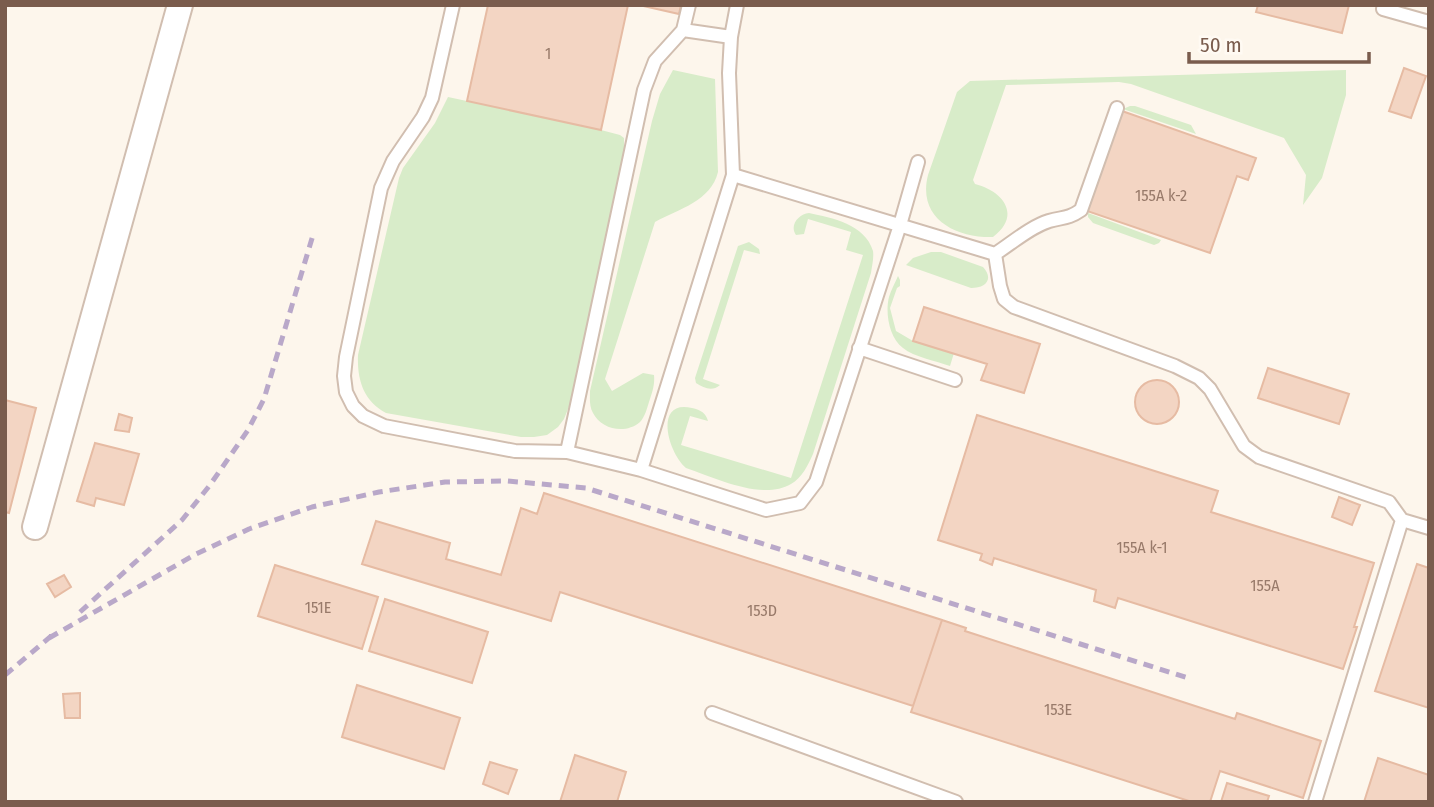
<svg xmlns="http://www.w3.org/2000/svg" width="1434" height="807" viewBox="0 0 1434 807" font-family="'Fira Sans Condensed',sans-serif">
<style>
.green{fill:#d8ecc9}
.building{fill:#f3d5c3;stroke:#e6bba3;stroke-width:2}
.lines{fill:none;stroke-linecap:round;stroke-linejoin:round}
.service-casing{stroke:#d1beb0;stroke-width:16}
.minor-casing{stroke:#d1beb0;stroke-width:28}
.service{stroke:#fff;stroke-width:12}
.minor{stroke:#fff;stroke-width:24}
.rail{stroke:#b9a8c9;stroke-width:5;stroke-dasharray:10 7;stroke-linecap:butt}
.labels{text-anchor:middle;dominant-baseline:central;stroke-width:7;stroke-linejoin:round;paint-order:stroke}
.number-label{font-size:16px;fill:#987a6a}
</style>
<rect width="100%" height="100%" fill="#fdf6ec"/>
<!-- green -->
<path class="green" d="M673 70 715 79 718 172C711 201 679 209 655 222L605 379 612 391 643 373 654 375C655 385 652 393 649 402 647 408 645 417 640 422 625 435 601 429 593 413 589 406 590 398 590 391L652 121 660 94Z
M1346 70V95L1322 178 1303 205 1306 175 1284 138 1131 84 1119 82 1006 85 973 180 975 184C1003 191 1022 215 993 237 955 238 917 218 928 175L957 92 970 81Z
M448 97 601 130 620 135 624 138V154L570 404 564 419 558 427 547 435 534 437H521L386 413C363 401 357 379 358 355L399 178 403 168 435 123Z
M1130 106H1135L1191 125 1196 134 1123 109Z
M809 213C832 218 865 224 873 251 874 258 872 266 871 273L813 454C808 465 802 478 791 484 762 501 716 478 686 468 668 453 653 399 692 408 701 410 706 413 708 421L690 416 681 445 791 478 863 255 846 250 851 232 808 219 804 234 796 235C789 225 799 214 809 213Z
M1088 213 1161 240 1159 243 1154 245 1093 223 1088 217Z
M749 242 759 249 760 254 744 250 703 379 720 385C712 392 704 388 696 383L695 378 738 246Z
M931 252H941L983 267C994 279 986 288 971 288L906 265 913 258Z
M898 276 900 280V286L897 288 890 308 896 331 913 341 954 353 950 366C936 361 914 357 903 348 889 338 885 312 889 297 891 290 895 283 898 276Z"/>
<!-- building -->
<path class="building" d="M488 5H628L601 130 467 101Z
M639 5H681L679 14Z
M1258 5H1349L1342 33 1256 12Z
M1404 68 1426 76 1411 118 1389 111Z
M1122 111 1256 158 1248 180 1237 176 1210 253 1087 211Z
M924 307 1040 344 1024 393 981 380 987 364 913 341Z
M1268 368 1349 394 1339 424 1258 398Z
M1135 402a22 22 0 1 1 44 0a22 22 0 1 1-44 0Z
M5 400 36 408 9 513 5 512Z
M119 414 132 418 129 432 115 430Z
M977 415 1218 491 1211 512 1374 563 1354 627H1357L1343 669 1118 598 1115 608 1094 601 1096 590 994 558 992 565 980 560 982 554 938 540Z
M95 443 139 454 124 505 96 498 94 506 77 501Z
M544 493 942 620 913 706 560 592 551 621 362 564 376 521 450 543 446 559 501 575 521 508 537 514Z
M1339 497 1360 505 1352 525 1332 517Z
M1417 564 1429 568V708L1375 691Z
M275 565 378 597 362 649 258 616Z
M64 575 71 587 55 597 47 584Z
M385 599 488 632 472 683 369 651Z
M942 620 966 628 965 631 1235 719 1237 713 1321 741 1303 798 1220 771 1210 802H1192L911 712Z
M357 685 460 718 444 769 342 737Z
M80 693V718H65L63 694Z
M575 755 626 772 617 802H560Z
M1378 758 1429 775V802H1364Z
M490 762 517 770 508 794 483 784Z
M1227 783 1269 796 1267 802H1221Z"/>
<g class="lines">
<defs>
<path id="service" d="M453 5 432 98 423 117 393 161 381 188 346 357 344 376 346 392 353 406 363 416 384 426 515 451 567 452 641 470 733 175 729 73 731 37 737 5
M1384 5 1383 9 1429 22
M683 30 689 5
M733 175 995 254
M995 254 1000 286 1004 299 1014 307 1175 366 1199 378 1210 389 1244 446 1259 457 1389 502 1402 520
M995 254C1012 243 1030 227 1049 221 1063 217 1068 219 1081 210L1117 108
M859 348 955 380
M567 452 644 90 655 61 683 30 731 37
M641 470 766 510 800 503 816 482 900 225 918 162
M712 713 956 802
M1315 802 1402 520 1429 528"/>
<path id="minor" d="M35 527 180 5"/>
</defs>
<!-- service casing -->
<use href="#service" class="service-casing"/>
<!-- minor casing -->
<use href="#minor" class="minor-casing"/>
<!-- service -->
<use href="#service" class="service"/>
<!-- minor -->
<use href="#minor" class="minor"/>
<!-- rail -->
<path class="rail" d="M80 612 182 520 210 485 248 430 264 399 313 235
M49 638 196 554 249 529 312 507 379 492 445 482 507 481 586 488 1188 678
M5 675 56 632"/>
</g>
<g class="labels">
<!-- number labels -->
<g class="number-label">
<text x="548" y="53">1</text>
<text x="1161" y="195">155A k-2</text>
<text x="1142" y="547">155A k-1</text>
<text x="1265" y="585">155A</text>
<text x="318" y="607">151E</text>
<text x="762" y="610">153D</text>
<text x="1058" y="709">153E</text>
</g>
</g>
<!-- border -->
<rect width="1434" height="807" fill="none" stroke="#7a5c4d" stroke-width="14"/>
<!-- scale -->
<path d="M1189 52v10h180v-10" fill="none" stroke="#7a5c4d" stroke-width="3.5"/>
<text x="1200" y="52" font-size="21" fill="#7a5c4d" stroke="#fffaf3" stroke-width="5" paint-order="stroke">50 m</text>
</svg>
